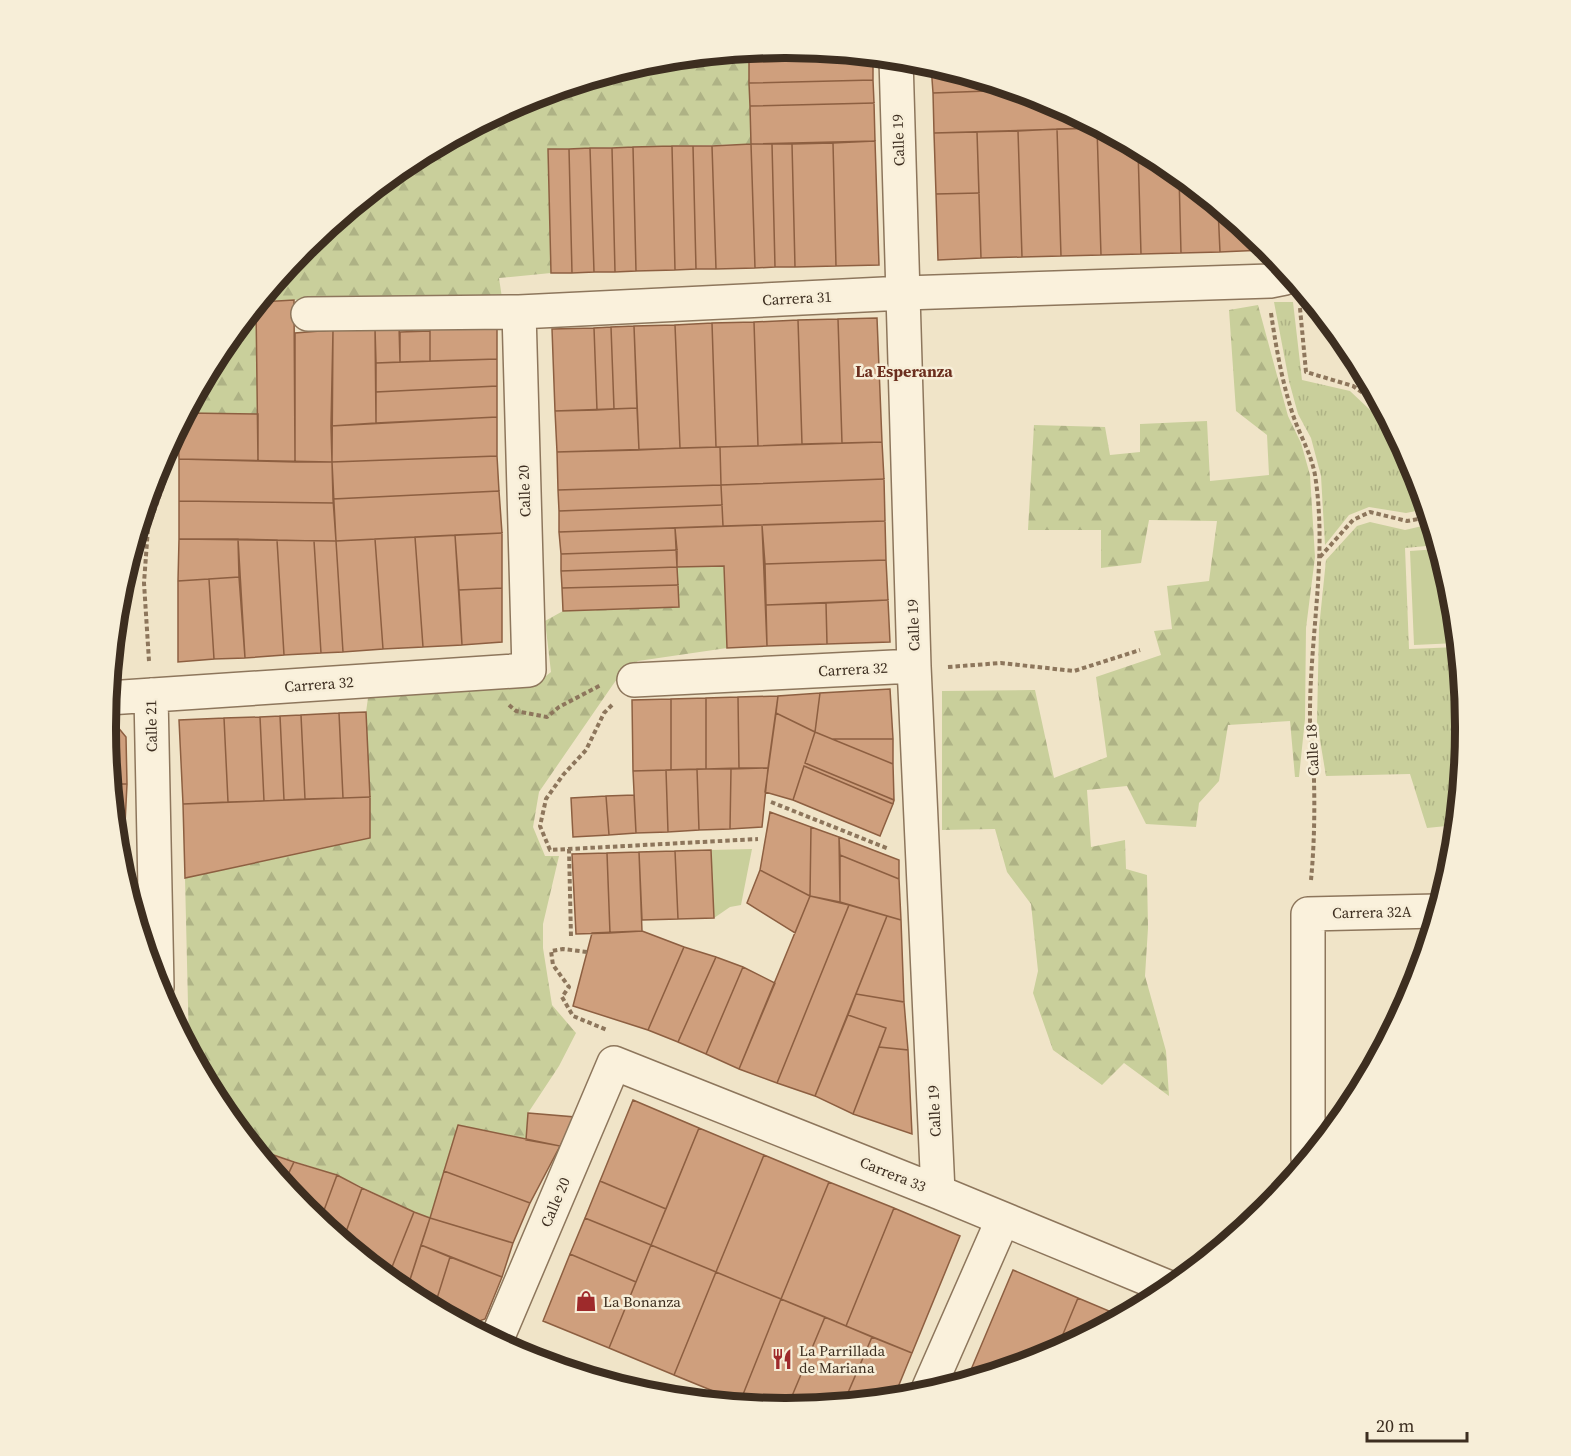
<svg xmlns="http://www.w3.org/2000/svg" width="1571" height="1456" viewBox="0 0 1571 1456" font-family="'Source Serif 4',serif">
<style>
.grass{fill:url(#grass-tufts)}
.forest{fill:url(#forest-firs)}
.garden{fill:#c9cf9b}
.building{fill:#cf9f7d;stroke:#8d5f41;stroke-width:1.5}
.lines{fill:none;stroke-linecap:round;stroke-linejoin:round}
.minor-casing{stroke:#8d765c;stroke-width:36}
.path{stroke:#8d765c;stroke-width:4;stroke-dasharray:4.5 3;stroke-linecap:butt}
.minor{stroke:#faf1dc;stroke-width:33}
.labels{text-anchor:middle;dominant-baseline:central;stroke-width:5;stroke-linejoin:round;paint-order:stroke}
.street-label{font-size:15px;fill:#3d2e20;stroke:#f7eed8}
.poi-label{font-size:15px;fill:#3d2e20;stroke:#f7eed8;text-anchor:start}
.neighbourhood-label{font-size:16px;font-weight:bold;fill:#6b2e1e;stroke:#f7eed8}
.rim{fill:none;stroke:#3d2e20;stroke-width:8}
</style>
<defs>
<pattern id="grass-tufts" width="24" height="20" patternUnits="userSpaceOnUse" patternTransform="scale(1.5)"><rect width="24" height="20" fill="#c9cf9b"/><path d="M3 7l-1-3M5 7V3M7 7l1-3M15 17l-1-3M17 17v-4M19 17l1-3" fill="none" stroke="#aeb285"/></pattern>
<pattern id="forest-firs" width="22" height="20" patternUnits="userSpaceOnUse" patternTransform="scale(1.5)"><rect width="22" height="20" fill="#c9cf9b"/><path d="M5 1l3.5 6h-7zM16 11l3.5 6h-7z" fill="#aeb285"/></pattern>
</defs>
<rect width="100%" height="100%" fill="#f0e4c8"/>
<!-- grass -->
<path class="grass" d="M1274 302H1293L1302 380 1350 391 1386 425 1392 426 1414 468 1426 509 1406 513 1369 507 1349 515 1325 545 1321 476 1311 438 1298 414 1289 381Z
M1370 522 1405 530 1431 524 1437 545 1405 548 1409 649 1458 647 1465 728 1456 825 1427 828 1410 774 1326 776 1317 722 1319 628 1326 560 1357 526Z"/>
<!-- forest -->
<path class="forest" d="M781 48V61L749 63 751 144 548 149 551 273 499 278 502 298 294 300 260 302 305 247 408 162 526 100 653 61Z
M1258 305 1288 416 1301 443 1310 475 1315 557 1306 628 1305 719 1299 777H1295L1290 721 1228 725 1219 781 1199 803 1196 827 1146 824 1127 786 1087 790 1091 847 1125 840 1126 869 1147 875 1148 928 1145 976 1166 1051 1169 1096 1124 1063 1102 1085 1053 1050 1033 993 1038 971 1031 904 1007 872 995 829 942 830V691L1035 690 1054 778 1107 757 1096 677 1161 655 1154 631 1172 629 1167 586 1209 581 1217 521 1149 520 1141 563 1101 568V530H1028L1034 425 1105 427 1110 455 1140 452V424L1207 421 1210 481 1269 475 1267 435 1236 411 1229 310Z
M256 307 258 414 187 413 220 350Z
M724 566 727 648 638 661 623 670 539 792 533 827 545 856H559L543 924V948L552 1005 576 1033 559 1066 528 1113 526 1140 458 1125 430 1218 414 1212 337 1175 256 1149 220 1105 189 1047 185 878 370 837 366 712 368 698 537 683 551 672 545 621 563 611 678 607 677 567Z"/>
<!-- garden -->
<path class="garden" d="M1438 549 1452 596 1457 643 1414 645 1410 551Z
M752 849 741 905 730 907 714 918 711 850Z"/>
<!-- building -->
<path class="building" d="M781 48 873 57V59L781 61Z
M873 59V80L749 83V62Z
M931 65 1015 90 933 93Z
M873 80 874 103 750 106 749 83Z
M1015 90 1046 100 1097 128 934 133 933 93Z
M874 103 875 141 751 144 750 106Z
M1097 128 1138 149 1141 254 1101 255Z
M1097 128 1101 255 1061 256 1057 129Z
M1057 129 1061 256 1022 257 1018 131Z
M1018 131 1022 257 981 258 977 132Z
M977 132 979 193 936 194 934 133Z
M875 141 879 265 836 266 833 143Z
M833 143 836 266 795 267 792 144Z
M751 144 755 268 716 269 712 146Z
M751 144H772L775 267 755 268Z
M772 144H792L795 267H775Z
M672 146 675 270 636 271 633 147Z
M672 146H693L696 269 675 270Z
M693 146H712L716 269H696Z
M633 147 636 271 615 272 612 148Z
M590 148 594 272 572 273 569 149Z
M590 148H612L615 272H594Z
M548 149H569L572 273H551Z
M1138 149 1164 163 1179 175 1181 253 1141 254Z
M1179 175 1218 208 1220 252 1181 253Z
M979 193 981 258 938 260 936 194Z
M1218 208 1264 245V250L1220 252Z
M294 300 295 462 258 461 256 307 260 302Z
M877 318 882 442 842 443 838 319Z
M838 319 842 443 802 444 798 320Z
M497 320V359L430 361V323Z
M798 320 802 444 758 446 754 322Z
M754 322 758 446 716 447 712 323Z
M712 323 716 447 680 448 675 325Z
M675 325 680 448 639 450 634 326Z
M399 326 400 362 376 363 375 328Z
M634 326 637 408 614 409 611 327Z
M611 327 614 409 597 410 594 328Z
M375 328 376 423 331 426 333 330Z
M594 328 597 410 555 411 552 329Z
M333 330 332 462H295V333Z
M430 331V361L400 362V332Z
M497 359V386L376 392V363Z
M497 386V417L376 423V392Z
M637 408 639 450 557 452 555 411Z
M187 413 258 414V461L179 459 178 429Z
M497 417V456L332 462 331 426Z
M882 442 884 479 721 485 720 447Z
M720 447 721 485 558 490 557 452Z
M497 456 499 491 333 499 332 462Z
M179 459 332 462 334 503 179 501Z
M884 479 885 521 723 526 721 485Z
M721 485 722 505 559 511 558 490Z
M499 491 502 533 336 541 333 499Z
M179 501 334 503 336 541 179 539Z
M722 505 723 526 559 532V511Z
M885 521 886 560 765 564 762 525Z
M762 525 767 646 727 648 724 566 677 567 675 528Z
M675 528 677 550 561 554 559 532Z
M502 533V588L459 590 455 535Z
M455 535 462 645 423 647 415 537Z
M415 537 423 647 383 649 375 539Z
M179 539H238L239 577 178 581Z
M238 539 277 540 284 655 245 658Z
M375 539 383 649 343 652 336 541Z
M277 540 314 541 321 653 284 655Z
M314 541H336L343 652 321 653Z
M677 550V567L561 571V554Z
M886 560 888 600 766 605 765 564Z
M677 567 678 585 562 588 561 571Z
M239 577 245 658 214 659 209 579Z
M209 579 214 659 178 662V581Z
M678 585 679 607 563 611 562 588Z
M502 588V642L462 645 459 590Z
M888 600 890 642 827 644 826 603Z
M826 603 827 644 767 646 766 605Z
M118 604 122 662 112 663Z
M890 689 893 739H832L815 732 820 693Z
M820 693 815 732 776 713 778 696Z
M778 696 768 768H739L738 697Z
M738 697 739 768 706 769V698Z
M706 698V769L671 770V699Z
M671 699V770L633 771 632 700Z
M366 712 370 797 343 798 339 713Z
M339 713 343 798 305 799 301 715Z
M776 713 815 732 805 763 894 800 893 804 804 766 793 800 765 792Z
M301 715 305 799 284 800 280 716Z
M280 716 284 800 264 801 260 717Z
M260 717 264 801 228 802 224 718Z
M224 718 228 802 183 804 179 720Z
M106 720H112L126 737 127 784H111Z
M815 732 893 764 894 800 805 763Z
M832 739H893V764Z
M804 766 893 804 880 836 793 800Z
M768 768 762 827 730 829 731 769Z
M697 769H731L730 829 699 830Z
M697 769 699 830 668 832 666 770Z
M666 770 668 832 636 833 633 771Z
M111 784H127L125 824H115Z
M634 795 636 833 609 835 606 796Z
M606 796 609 835 573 837 571 798Z
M370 797V838L185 878 183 804Z
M770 812 811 827 810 896 760 870Z
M115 824H125L126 866H120L119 860Z
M811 827 839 837 840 902 810 896Z
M839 837 899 860V879L840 855Z
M711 850 714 918 678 919 675 851Z
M675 851 678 919 642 920 639 852Z
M639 852 642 931 610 933 607 853Z
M607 853 610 933 576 934 572 854Z
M840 855 899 879 901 920 840 902Z
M120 866H126V886Z
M760 870 810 896 795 933 747 903Z
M810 896 849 905 777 1083 739 1069Z
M849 905 887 916 815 1096 777 1083Z
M887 916 901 920 904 1002 856 994Z
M642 931 684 947 648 1030 573 1006 592 933Z
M684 947 716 957 678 1042 648 1030Z
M716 957 743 967 706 1054 678 1042Z
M743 967 775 983 739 1069 706 1054Z
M856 994 904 1002 908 1050 879 1047 886 1028 848 1015Z
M848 1015 886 1028 853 1114 815 1096Z
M879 1047 908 1050 912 1134 853 1114Z
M633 1100 699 1128 666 1209 600 1181Z
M528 1113 575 1117 560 1146 526 1140Z
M458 1125 560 1146 530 1203 444 1171Z
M699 1128 764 1155 716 1272 651 1245Z
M256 1149 294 1162 284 1183Z
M764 1155 829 1182 781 1299 716 1272Z
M294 1162 337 1175 320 1221 304 1209 284 1183Z
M444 1171 530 1203 513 1243 430 1218Z
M337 1175 362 1188 343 1240 320 1221Z
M600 1181 666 1209 651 1245 585 1218Z
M829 1182 894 1208 846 1326 781 1299Z
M362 1188 414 1212 388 1277 343 1240Z
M894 1208 960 1236 912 1353 846 1326Z
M414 1212 430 1218 406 1292 388 1277Z
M430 1218 513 1243 502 1277 421 1245Z
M585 1218 651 1245 636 1282 570 1254Z
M421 1245 450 1257 434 1308 406 1292Z
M651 1245 716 1272 674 1375 609 1348Z
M570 1254 636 1282 609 1348 543 1321Z
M450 1257 502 1277 485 1319 468 1325 434 1308Z
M1013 1270 1078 1298 1056 1351 1045 1356 980 1376 970 1372Z
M716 1272 781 1299 740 1402 674 1375Z
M1078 1298 1121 1316 1056 1351Z
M781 1299 825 1317 787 1408 745 1404 740 1402Z
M825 1317 872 1337 844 1402 787 1408Z
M872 1337 912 1353 894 1397 844 1402Z"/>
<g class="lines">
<defs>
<path id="minor" d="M896 59 914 666 938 1192
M308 314 519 312 904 293 1270 281 1285 278 1286 271
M634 680 914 666
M151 695 157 987
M108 698 529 670 519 312
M1308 1158V914L1437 911
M496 1341 614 1063 938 1192 1170 1288
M927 1392 1003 1219"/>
</defs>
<!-- minor casing -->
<use href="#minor" class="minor-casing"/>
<!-- path -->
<path class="path" d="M1300 308 1306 372 1353 386 1367 396 1385 414
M1271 313C1276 347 1282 382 1293 415 1300 436 1311 453 1315 475 1328 557 1309 639 1310 721 1310 731 1312 742 1313 753 1315 795 1315 838 1311 880
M1320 557 1353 520 1370 512 1407 521 1429 517
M149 661 144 583 148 528 169 469
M948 667 1001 663 1074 671 1140 650
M509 705 516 711 547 717 559 707 601 685
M612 705 604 713 586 750 563 775 546 799 540 826 550 850 758 839
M771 802 889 849
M569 849 571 937
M587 952 563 949 551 951 553 965 569 987 562 997 573 1016 607 1030"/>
<!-- minor -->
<use href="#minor" class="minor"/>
</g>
<!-- icons -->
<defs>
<symbol id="shop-bare" viewBox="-9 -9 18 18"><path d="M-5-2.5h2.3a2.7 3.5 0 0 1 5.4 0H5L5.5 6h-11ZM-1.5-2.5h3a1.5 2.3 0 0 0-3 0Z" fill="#9e2a2b" stroke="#f7eed8" stroke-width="2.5" paint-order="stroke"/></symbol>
<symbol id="restaurant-bare" viewBox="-9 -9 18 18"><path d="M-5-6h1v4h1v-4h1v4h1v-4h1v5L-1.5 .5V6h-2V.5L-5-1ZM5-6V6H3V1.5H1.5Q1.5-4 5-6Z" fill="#9e2a2b" stroke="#f7eed8" stroke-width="2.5" paint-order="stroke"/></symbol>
</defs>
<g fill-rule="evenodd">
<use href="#shop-bare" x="571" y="1286" width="30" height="30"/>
<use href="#restaurant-bare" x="767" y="1344" width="30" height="30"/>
</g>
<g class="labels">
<!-- street labels -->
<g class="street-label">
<text transform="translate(898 140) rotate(-92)">Calle 19</text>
<text transform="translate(797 298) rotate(-3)">Carrera 31</text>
<text transform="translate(524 491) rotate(-92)">Calle 20</text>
<text transform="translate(913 625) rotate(-92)">Calle 19</text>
<text transform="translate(853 669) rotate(-3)">Carrera 32</text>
<text transform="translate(319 684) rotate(-4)">Carrera 32</text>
<text transform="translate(151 726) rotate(-91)">Calle 21</text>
<text transform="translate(1312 750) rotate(-93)">Calle 18</text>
<text transform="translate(1372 912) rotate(-1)">Carrera 32A</text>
<text transform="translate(934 1111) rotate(-93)">Calle 19</text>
<text transform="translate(893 1174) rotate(22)">Carrera 33</text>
<text transform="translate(555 1202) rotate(-67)">Calle 20</text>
</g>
<!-- poi labels -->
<g class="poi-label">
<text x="603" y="1301">La Bonanza</text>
<text x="799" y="1350">La Parrillada<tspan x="799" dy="17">de Mariana</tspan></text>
</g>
<!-- neighbourhood labels -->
<g class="neighbourhood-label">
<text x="904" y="371">La Esperanza</text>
</g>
</g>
<!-- crop -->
<path d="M0 0H1571V1456H0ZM785 58H786A669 669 0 0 1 1455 727V729A669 669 0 0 1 786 1398H785A669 669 0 0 1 116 729V727A669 669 0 0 1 785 58Z" fill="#f7eed8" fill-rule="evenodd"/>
<path class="rim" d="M785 58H786A669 669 0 0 1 1455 727V729A669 669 0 0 1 786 1398H785A669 669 0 0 1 116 729V727A669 669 0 0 1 785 58Z"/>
<!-- scale -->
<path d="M1367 1432v9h100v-9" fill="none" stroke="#3d2e20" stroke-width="3"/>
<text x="1376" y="1432" font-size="18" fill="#3d2e20" stroke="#f7eed8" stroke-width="4.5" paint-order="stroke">20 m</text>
</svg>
